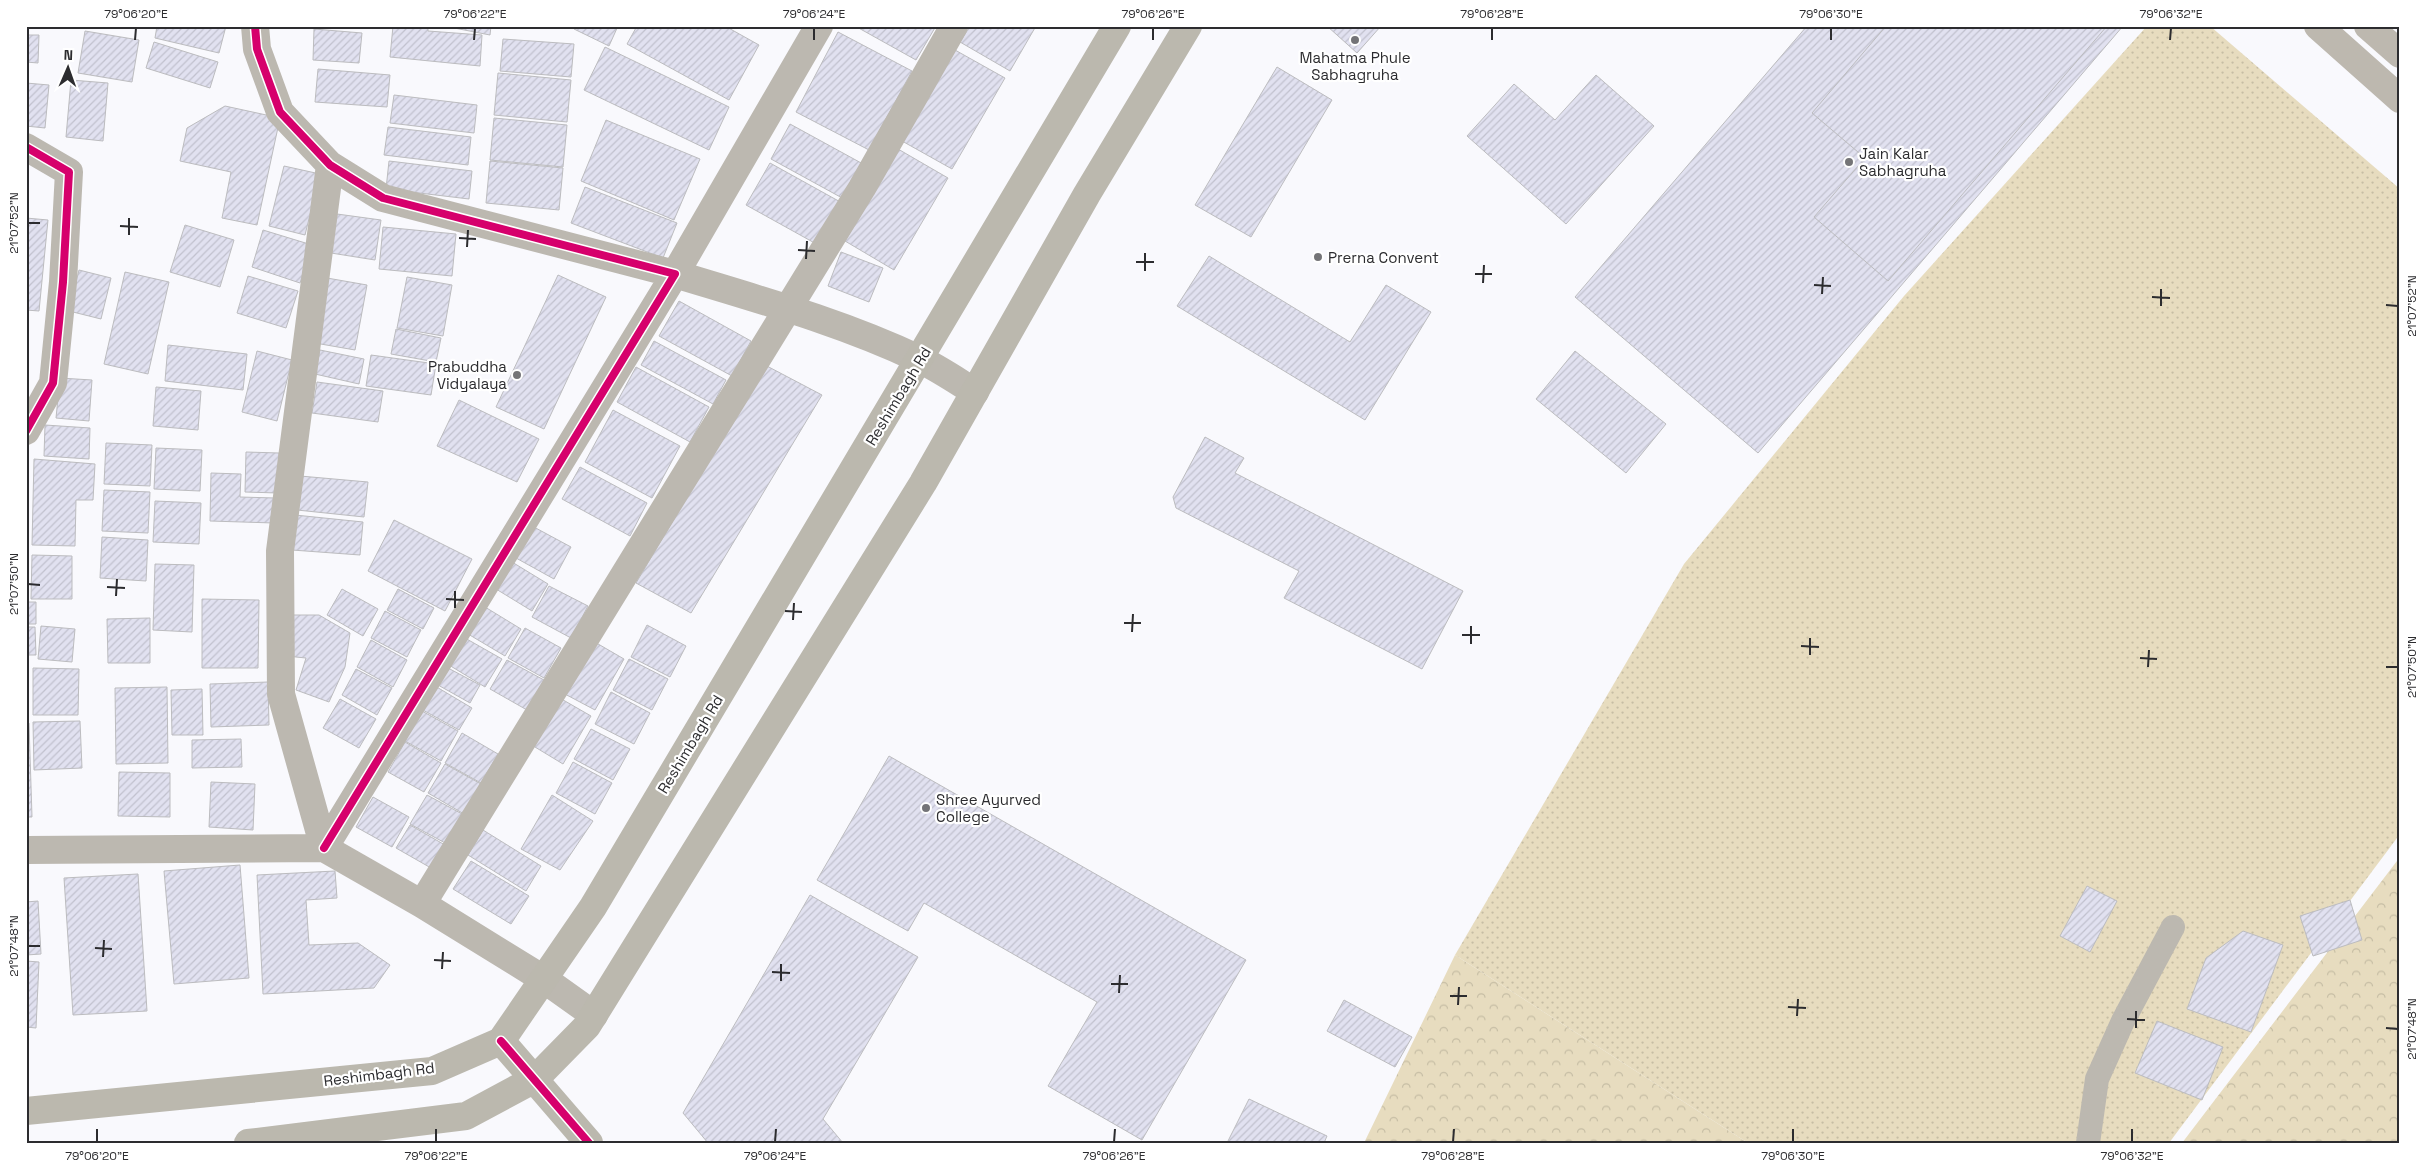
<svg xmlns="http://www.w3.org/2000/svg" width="2426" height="1169" viewBox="0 0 2426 1169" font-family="'Space Grotesk',sans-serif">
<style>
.forest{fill:url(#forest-crowns)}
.park{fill:url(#park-dots)}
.building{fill:url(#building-hatch);stroke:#bcbcbf}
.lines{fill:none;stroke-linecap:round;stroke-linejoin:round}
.lane{stroke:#bcb8b0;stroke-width:24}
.street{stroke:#bcb8b0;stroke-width:28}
.secondary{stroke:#bbb8ae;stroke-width:28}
.primary{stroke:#bdb8af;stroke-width:28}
.cycleway-casing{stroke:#fff;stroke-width:11}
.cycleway{stroke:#d6006c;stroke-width:8}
.ticks{fill:none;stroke:#2c2c2f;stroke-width:2}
.poi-dot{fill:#747477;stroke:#fff;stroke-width:2}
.labels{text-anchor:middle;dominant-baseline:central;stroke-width:4.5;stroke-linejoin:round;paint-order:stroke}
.poi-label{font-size:15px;fill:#2c2c2f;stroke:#fff;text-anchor:start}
.street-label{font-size:15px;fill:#2c2c2f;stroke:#fff}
.neatline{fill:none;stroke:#2c2c2f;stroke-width:2}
.ticks-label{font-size:12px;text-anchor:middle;fill:#2c2c2f}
</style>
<defs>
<pattern id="forest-crowns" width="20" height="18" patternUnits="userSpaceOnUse" patternTransform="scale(1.25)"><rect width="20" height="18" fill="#e7dcbf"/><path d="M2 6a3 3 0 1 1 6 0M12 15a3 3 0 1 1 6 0" fill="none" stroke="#c6bda4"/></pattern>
<pattern id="park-dots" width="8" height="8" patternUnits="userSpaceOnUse" patternTransform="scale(1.25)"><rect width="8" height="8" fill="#e7dcbf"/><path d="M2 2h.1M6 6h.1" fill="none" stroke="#c6bda4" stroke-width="1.8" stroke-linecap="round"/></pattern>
<pattern id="building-hatch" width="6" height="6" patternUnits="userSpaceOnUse" patternTransform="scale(1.25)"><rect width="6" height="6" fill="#e1e1f0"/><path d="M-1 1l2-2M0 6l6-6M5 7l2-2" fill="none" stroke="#c1c1ce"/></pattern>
</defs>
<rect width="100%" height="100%" fill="#f9f9fd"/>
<!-- forest -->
<path class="forest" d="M2400 857V1143H2182Z
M1455 955 1748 1143H1364Z"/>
<!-- park -->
<path class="park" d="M2147 26H2210L2400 189V834L2169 1143H1748L1455 955 1684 564 1904 296Z"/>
<!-- building -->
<path class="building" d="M157 26H226L219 53 155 38Z
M393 26H428V31L482 35 480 66 390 57Z
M444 26H491L490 35Z
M576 26H618L609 46 574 29Z
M637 26H683L686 28 687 26H725L759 45 729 100 627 44Z
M855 26H936L916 60Z
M970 26H1036L1010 71 960 42Z
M1327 26H1381L1357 53Z
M1807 26H2123L1758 453 1575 297Z
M1886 26H2107L1888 281 1814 217 1865 158 1812 113Z
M314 29 362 33 359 63 313 60Z
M85 31 139 40 132 82 78 73Z
M838 32 912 71 869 150 796 112Z
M26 35H39L38 63 26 62Z
M503 39 574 44 571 77 500 71Z
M154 42 218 62 210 88 146 68Z
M605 47 729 107 709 150 584 90Z
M955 50 1005 78 952 169 902 141Z
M1277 67 1332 100 1251 237 1195 205Z
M318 69 390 75 387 107 315 102Z
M498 73 571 80 567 122 494 115Z
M1596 75 1654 126 1566 224 1467 136 1514 84 1555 120Z
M71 80 108 83 103 141 66 137Z
M26 83 49 85 45 128 26 126Z
M394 95 477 105 474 133 390 123Z
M225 106 280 118 257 225 222 218 231 172 180 161 187 128Z
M494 118 567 125 563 167 490 160Z
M606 120 700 159 674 220 581 181Z
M790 124 863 164 844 199 771 159Z
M388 127 471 137 468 165 384 155Z
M898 149 948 178 894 270 845 241Z
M389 161 472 171 469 199 386 189Z
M490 161 563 168 559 210 486 203Z
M770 163 844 204 820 246 746 205Z
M284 166 320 174 305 235 269 226Z
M585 187 677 223 663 258 571 223Z
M337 214 381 220 375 260 331 253Z
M26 218 48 220 39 311 26 310Z
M185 225 234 240 220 287 170 272Z
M383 227 456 234 452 276 379 269Z
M263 230 312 245 300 283 252 267Z
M841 252 883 268 869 302 828 286Z
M1209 256 1350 342 1386 285 1431 312 1365 420 1177 306Z
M79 270 111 278 101 319 69 311Z
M125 272 169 282 148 374 104 364Z
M558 275 606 297 544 429 496 407Z
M248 276 298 291 286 328 237 313Z
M407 277 452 285 443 336 397 328Z
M327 278 367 285 355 350 315 343Z
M679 301 751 341 732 376 659 336Z
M396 329 441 338 436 362 391 354Z
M654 341 726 380 713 404 641 365Z
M168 345 247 354 243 390 165 381Z
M320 350 364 359 359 384 315 374Z
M257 351 292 360 277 421 242 412Z
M1575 351 1666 424 1626 473 1536 399Z
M371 355 436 364 431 395 366 386Z
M765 365 822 395 691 613 636 583Z
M636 367 709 407 690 442 617 402Z
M60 378 92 380 89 421 56 418Z
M317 382 383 391 378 422 312 413Z
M156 387 201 391 198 430 153 426Z
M459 400 539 439 517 482 437 446Z
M613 410 680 446 652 498 585 462Z
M45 425 90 428 89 459 44 456Z
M1205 437 1244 458 1235 473 1463 591 1422 669 1284 598 1299 571 1176 508 1173 497Z
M106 443 152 445 150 486 104 484Z
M156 448 202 450 200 491 154 489Z
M246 452 279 453 278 493 245 492Z
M34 459 95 464 93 500H76L75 546 32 545Z
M580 467 647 503 630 536 562 499Z
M211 473 241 474 240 497 275 498 274 523 210 521Z
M300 476 368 482 364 517 297 510Z
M104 490 150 492 148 533 102 531Z
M155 501 201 503 199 544 153 542Z
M295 515 363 522 360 555 292 550Z
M394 520 472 559 445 611 368 571Z
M532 526 571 547 554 579 516 558Z
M102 537 148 540 146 581 100 578Z
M32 555 72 556V599H31Z
M512 562 548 584 532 611 496 589Z
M155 564 194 565 192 632 153 630Z
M549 586 588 606 571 638 532 617Z
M342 589 378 609 363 636 327 615Z
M398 589 434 608 423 629 387 610Z
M202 599 259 600 258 668H202Z
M26 602H36V624H26Z
M485 607 521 629 505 656 468 634Z
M385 611 421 630 407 657 371 638Z
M286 615H319L350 633 345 667 329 702 296 690 306 658 286 656Z
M150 618V663H108L107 619Z
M647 625 686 646 670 677 631 657Z
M41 626 75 629 72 662 38 659Z
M26 627H35L36 655H26Z
M525 628 561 648 544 678 508 658Z
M465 638 502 659 485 687 449 665Z
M371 640 407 660 393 687 357 667Z
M593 641 624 659 595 710 563 693Z
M629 659 668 679 652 710 613 690Z
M26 660H27L28 718H26Z
M507 660 544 680 527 710 490 689Z
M33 668 79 669 78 715H33Z
M448 668 480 685 470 703 438 685Z
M356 669 392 688 377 715 342 695Z
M268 682 269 725 211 727 210 684Z
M435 686 472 708 459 730 421 709Z
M167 687 168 763 116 764 115 688Z
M202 689 203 735H172L171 690Z
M611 692 650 713 634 744 595 724Z
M558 697 591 716 563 764 530 744Z
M340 699 376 719 359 748 323 728Z
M422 711 458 731 441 761 405 741Z
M80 721 82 768 34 770 33 722Z
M29 723 32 817H26V724Z
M591 729 630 749 613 780 574 759Z
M462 733 498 754 481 783 445 763Z
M241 739 242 767 192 768V740Z
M405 742 441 763 424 792 388 772Z
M889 756 1246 960 1142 1140 1048 1086 1097 1002 924 903 908 931 817 880Z
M573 762 612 783 595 814 556 793Z
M445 764 481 784 464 814 428 793Z
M119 772 170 773V817L118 816Z
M211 782 255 784 253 830 209 827Z
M427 795 464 815 447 844 410 824Z
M552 795 593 821 560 870 521 849Z
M373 797 409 817 392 847 356 827Z
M410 825 445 845 431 868 396 848Z
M483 830 541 866 526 891 468 855Z
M471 861 529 896 511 924 453 889Z
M240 865 249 978 174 984 164 871Z
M335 871 337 898 306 900 309 945 358 943 390 965 374 988 263 994 257 875Z
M138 874 147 1011 73 1015 64 878Z
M2087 886 2117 901 2090 952 2060 936Z
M810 895 918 957 823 1119 843 1143H708L683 1113Z
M2350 900 2362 940 2313 956 2300 916Z
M38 901 41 954 26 955V902Z
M2243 931 2283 945 2251 1032 2187 1009 2206 958Z
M26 961 39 962 36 1028 26 1027Z
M1344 1000 1412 1037 1395 1067 1327 1031Z
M2157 1021 2223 1047 2202 1100 2135 1073Z
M1249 1099 1327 1136 1324 1143H1227Z"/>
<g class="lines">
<!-- lane -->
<path class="lane" d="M2088 1143 2097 1079 2123 1021 2173 927"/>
<!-- street -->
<path class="street" d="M255 26 257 49 280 112 330 165 383 198 675 274 324 848
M819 26 675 274C757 299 841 322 919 359 938 368 957 381 975 392
M26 147 69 172 63 282 53 383 26 431
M324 848 281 694 280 551 330 165
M26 850 324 848 422 904 545 980 594 1015
M422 904 862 188 954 26"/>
<!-- secondary -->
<path class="secondary" d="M501 1041 589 1143
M26 1111 432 1071 501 1041 593 907 1117 26
M248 1143 466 1116 535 1079 587 1026 923 483 1087 194 1188 26"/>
<!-- primary -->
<path class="primary" d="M2318 26 2400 99
M2368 26 2400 54"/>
<defs>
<path id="cycleway" d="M255 26 257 49 280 112 330 165 383 198 675 274 324 848
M26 147 69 172 63 282 53 383 26 431
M501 1041 589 1143"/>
</defs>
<!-- cycleway casing -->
<use href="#cycleway" class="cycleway-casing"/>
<!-- cycleway -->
<use href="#cycleway" class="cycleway"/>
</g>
<!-- ticks -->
<path class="ticks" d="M135 40 136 28M474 40 475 28M814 40V28M1153 40V28M1492 40V28M1831 40V28M2170 40 2171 28M28 223H40M120 226 138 227M129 235V218M459 238 476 239M467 247 468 230M798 250 815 251M806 259 807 241M1136 262H1154M1145 271V253M1475 274H1492M1483 283 1484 265M1814 285 1831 286M1822 294 1823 277M2152 297 2170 298M2386 305 2398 306M2161 306V289M28 584 40 585M107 587 125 588M116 596 117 579M446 599 464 600M455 608V591M785 611 802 612M793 620 794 603M1124 623H1141M1132 632 1133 614M1462 635H1480M1471 644V626M1801 646 1819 647M1810 655V638M2140 658 2157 659M2148 667 2149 650M2386 667H2398M28 946H40M95 948 112 949M103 957 104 940M434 960 451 961M442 969 443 952M772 972 790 973M781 981V964M1111 984H1128M1119 993 1120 975M1450 996H1467M1458 1005 1459 987M1788 1007 1806 1008M1797 1016 1798 999M2127 1019 2145 1020M2136 1028V1011M2386 1028 2398 1029M97 1142V1129M436 1142V1129M775 1142 776 1129M1114 1142 1115 1129M1453 1142 1454 1129M1793 1142V1129M2132 1142V1129"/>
<!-- markers -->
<g class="poi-dot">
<circle cx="1355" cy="40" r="5"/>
<circle cx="1849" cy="162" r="5"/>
<circle cx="1318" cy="257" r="5"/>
<circle cx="517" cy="375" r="5"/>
<circle cx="926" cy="808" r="5"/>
</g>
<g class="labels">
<!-- poi labels -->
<g class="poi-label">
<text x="1355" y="57" text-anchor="middle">Mahatma Phule<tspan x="1355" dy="17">Sabhagruha</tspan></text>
<text x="1859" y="153">Jain Kalar<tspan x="1859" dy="17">Sabhagruha</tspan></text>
<text x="1328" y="257">Prerna Convent</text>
<text x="507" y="366" text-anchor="end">Prabuddha<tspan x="507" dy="17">Vidyalaya</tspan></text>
<text x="936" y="799">Shree Ayurved<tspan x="936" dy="17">College</tspan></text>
</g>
<!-- street labels -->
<g class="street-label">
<text transform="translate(898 396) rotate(-59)">Reshimbagh Rd</text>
<text transform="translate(690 744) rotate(-59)">Reshimbagh Rd</text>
<text transform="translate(379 1074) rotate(-7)">Reshimbagh Rd</text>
</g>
</g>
<!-- border -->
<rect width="2426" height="1169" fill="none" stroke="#ffffff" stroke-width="55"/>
<!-- north arrow -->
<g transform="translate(68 68) rotate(2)" stroke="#ffffff" stroke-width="4" paint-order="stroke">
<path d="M0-4L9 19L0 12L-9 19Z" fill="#2c2c2f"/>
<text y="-8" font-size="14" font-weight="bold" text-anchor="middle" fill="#2c2c2f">N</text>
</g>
<rect x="28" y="28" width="2370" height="1114" class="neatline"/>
<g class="ticks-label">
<text x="136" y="18">79°06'20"E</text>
<text x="475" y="18">79°06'22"E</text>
<text x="814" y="18">79°06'24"E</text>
<text x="1153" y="18">79°06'26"E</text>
<text x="1492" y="18">79°06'28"E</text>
<text x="1831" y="18">79°06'30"E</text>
<text x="2171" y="18">79°06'32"E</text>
<text transform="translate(14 223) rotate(-90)" y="4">21°07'52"N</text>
<text transform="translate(2412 306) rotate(-90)" y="4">21°07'52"N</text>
<text transform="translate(14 584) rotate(-90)" y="4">21°07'50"N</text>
<text transform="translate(2412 667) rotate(-90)" y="4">21°07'50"N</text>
<text transform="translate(14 946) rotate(-90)" y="4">21°07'48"N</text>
<text transform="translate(2412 1029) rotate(-90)" y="4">21°07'48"N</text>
<text x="97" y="1160">79°06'20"E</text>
<text x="436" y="1160">79°06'22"E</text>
<text x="775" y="1160">79°06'24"E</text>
<text x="1114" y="1160">79°06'26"E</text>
<text x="1453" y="1160">79°06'28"E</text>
<text x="1793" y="1160">79°06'30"E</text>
<text x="2132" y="1160">79°06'32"E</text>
</g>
</svg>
